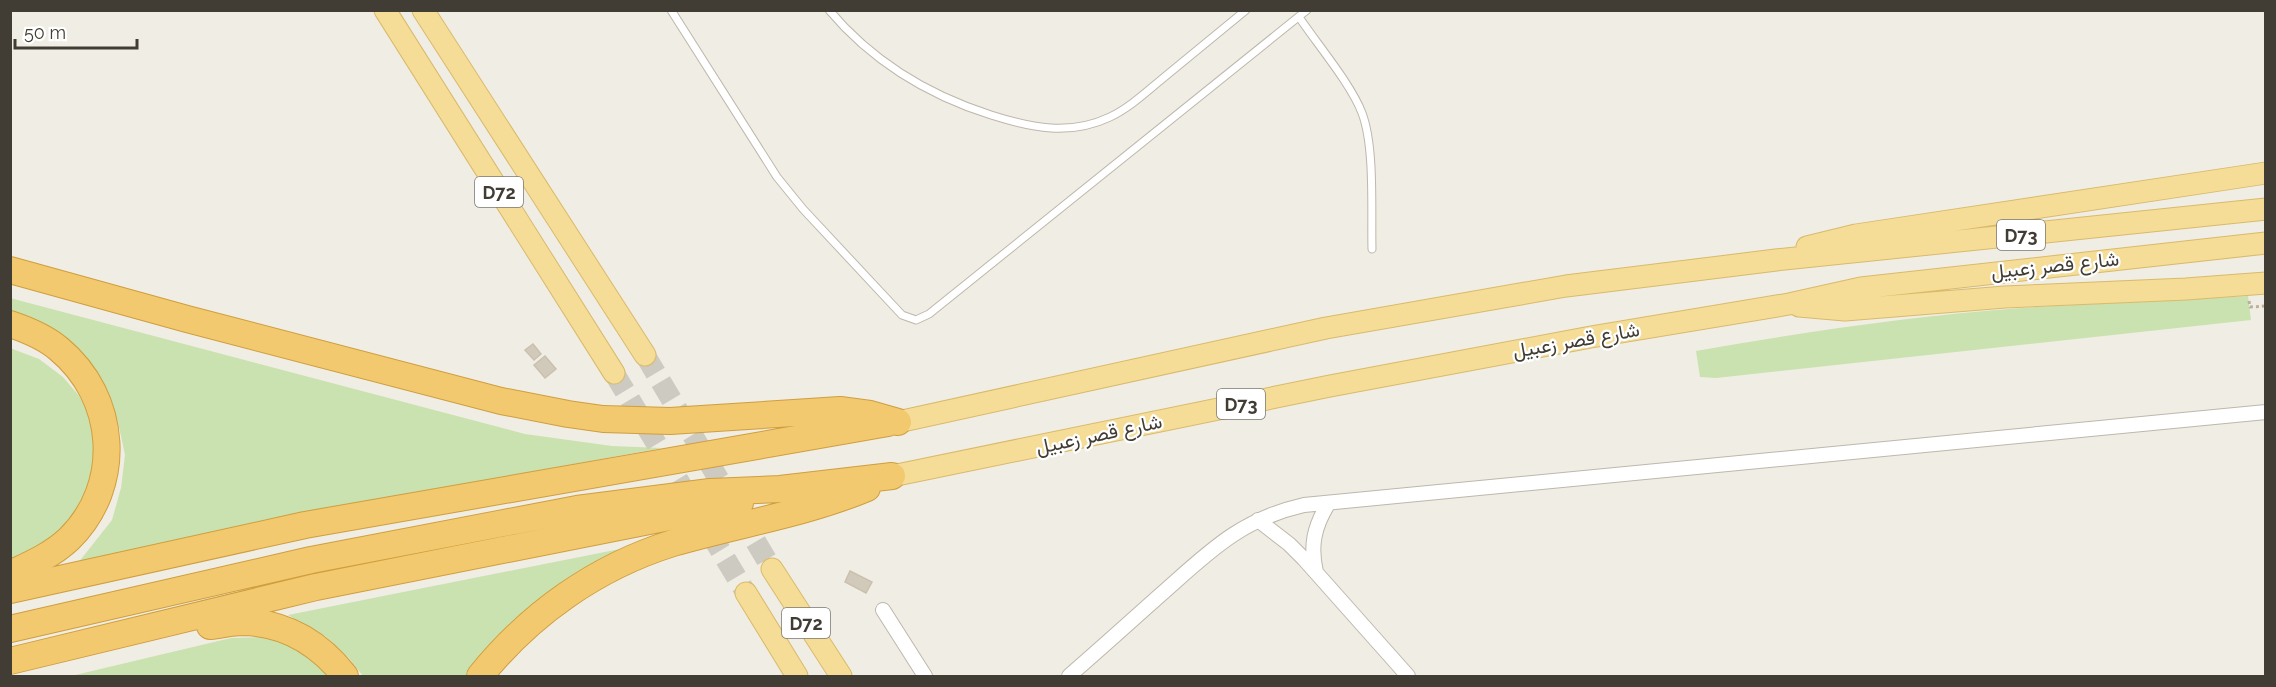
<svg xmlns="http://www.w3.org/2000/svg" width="2276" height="687" viewBox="0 0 2276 687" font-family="Raleway,Vazirmatn,sans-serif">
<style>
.green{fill:#cae2af}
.building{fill:#d1c9ba;stroke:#cbc0ae;stroke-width:1.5}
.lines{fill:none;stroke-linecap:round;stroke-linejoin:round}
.primary-tunnel{stroke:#cdcac1;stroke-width:21;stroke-dasharray:21 10;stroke-linecap:butt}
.service-casing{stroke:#beb7ab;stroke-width:9}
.minor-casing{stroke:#beb7ab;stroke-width:16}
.primary-casing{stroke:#d9ba6a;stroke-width:23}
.motorway-casing{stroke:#cf9e3f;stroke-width:28}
.path{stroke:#bbb09a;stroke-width:3;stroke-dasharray:3 3;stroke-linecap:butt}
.service{stroke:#fff;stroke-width:7}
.minor{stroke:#fff;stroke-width:14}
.primary{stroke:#f5dd98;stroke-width:21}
.motorway{stroke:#f2c96e;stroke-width:26}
.labels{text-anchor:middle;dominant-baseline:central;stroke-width:4.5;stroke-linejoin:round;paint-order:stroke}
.shield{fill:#fff;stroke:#7b7771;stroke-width:1.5}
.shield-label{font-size:18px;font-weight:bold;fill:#423d34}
.street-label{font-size:20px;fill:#423d34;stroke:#fff}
</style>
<rect width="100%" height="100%" fill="#f0ede4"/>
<!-- green -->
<path class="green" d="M2248 296 2251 320 1716 378 1700 377 1696 351C1804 332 1912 316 2021 308 2097 303 2172 301 2248 296Z
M10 298 525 434 612 446 662 448 360 503 78 563 112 520 121 488 125 455 118 422 108 395 11 324Z
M10 348 39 359 63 377 80 397 94 424 99 446 85 519 10 570Z
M640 545 503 636 466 676H363L348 657 325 636 288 615Z
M265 637 293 643 336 676H71L231 638Z"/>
<!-- building -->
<path class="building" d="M533 344 541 354 534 360 525 350Z
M545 356 556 369 545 378 534 365Z
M850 571 872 582 866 593 845 582Z"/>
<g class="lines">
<!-- primary-tunnel -->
<path class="primary-tunnel" d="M645 355 772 569
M614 373 746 593"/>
<defs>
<path id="service" d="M671 10 777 177 803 209 902 315 916 320 929 314 1307 10
M829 10C872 61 928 95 991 115 1032 128 1070 136 1110 117 1129 108 1145 93 1162 79 1190 56 1218 33 1246 10
M1299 17C1317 44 1351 84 1362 113 1375 147 1371 211 1372 249"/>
<path id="minor" d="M1258 520 1289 544 1304 559 1408 676
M1316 572C1310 546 1314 527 1328 504
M883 610 925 676
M1069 676C1099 650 1129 623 1158 597 1207 554 1238 520 1304 505L2266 412"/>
<path id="primary" d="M385 10 614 373
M423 10 645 355
M1807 247 1856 235 2266 173
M1799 306 1845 310 2005 297 2186 289 2266 283
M898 422 1326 328 1566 286 1776 260 2266 209
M892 476 1330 386 1591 337 1789 304 1861 288 2266 243
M772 569 841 676
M746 593 797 676"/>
<path id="motorway" d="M10 270 187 319 501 401 568 414 603 419 670 421 840 410 870 414 898 422
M10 324C28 330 45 337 59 349 117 397 124 485 69 539 52 555 31 564 10 574
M10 590 305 525 888 423
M210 626C221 625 232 622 243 622 286 623 319 643 345 676
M10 629 311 560 577 509 710 492 780 489 892 476
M10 661 316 587 740 503
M480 676C530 614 596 567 673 543 738 524 805 514 867 488"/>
</defs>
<!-- service casing -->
<use href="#service" class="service-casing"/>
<!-- minor casing -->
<use href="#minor" class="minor-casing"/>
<!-- primary casing -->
<use href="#primary" class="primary-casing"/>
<!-- motorway casing -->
<use href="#motorway" class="motorway-casing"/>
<!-- path -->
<path class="path" d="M2249 301 2250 307 2266 306"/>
<!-- service -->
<use href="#service" class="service"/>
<!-- minor -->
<use href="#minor" class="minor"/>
<!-- primary -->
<use href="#primary" class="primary"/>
<!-- motorway -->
<use href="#motorway" class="motorway"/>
</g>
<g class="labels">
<!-- shield labels -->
<g class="shield">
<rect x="475" y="177" width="48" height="30" rx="4.5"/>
<rect x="1997" y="220" width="48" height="30" rx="4.5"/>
<rect x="1217" y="389" width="48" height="30" rx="4.5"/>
<rect x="782" y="608" width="48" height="30" rx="4.5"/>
</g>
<g class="shield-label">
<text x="499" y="192">D72</text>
<text x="2021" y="235">D73</text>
<text x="1241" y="404">D73</text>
<text x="806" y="623">D72</text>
</g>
<!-- street labels -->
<g class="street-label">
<text transform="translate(2055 265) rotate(-6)">شارع قصر زعبيل</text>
<text transform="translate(1576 340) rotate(-10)">شارع قصر زعبيل</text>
<text transform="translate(1099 434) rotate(-12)">شارع قصر زعبيل</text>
</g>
</g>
<!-- border -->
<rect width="2276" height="687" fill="none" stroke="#423d34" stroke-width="24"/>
<!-- scale -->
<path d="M15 39v9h122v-9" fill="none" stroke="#423d34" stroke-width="3"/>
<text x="24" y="39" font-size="18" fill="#423d34" stroke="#ffffff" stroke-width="4.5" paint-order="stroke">50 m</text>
</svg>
